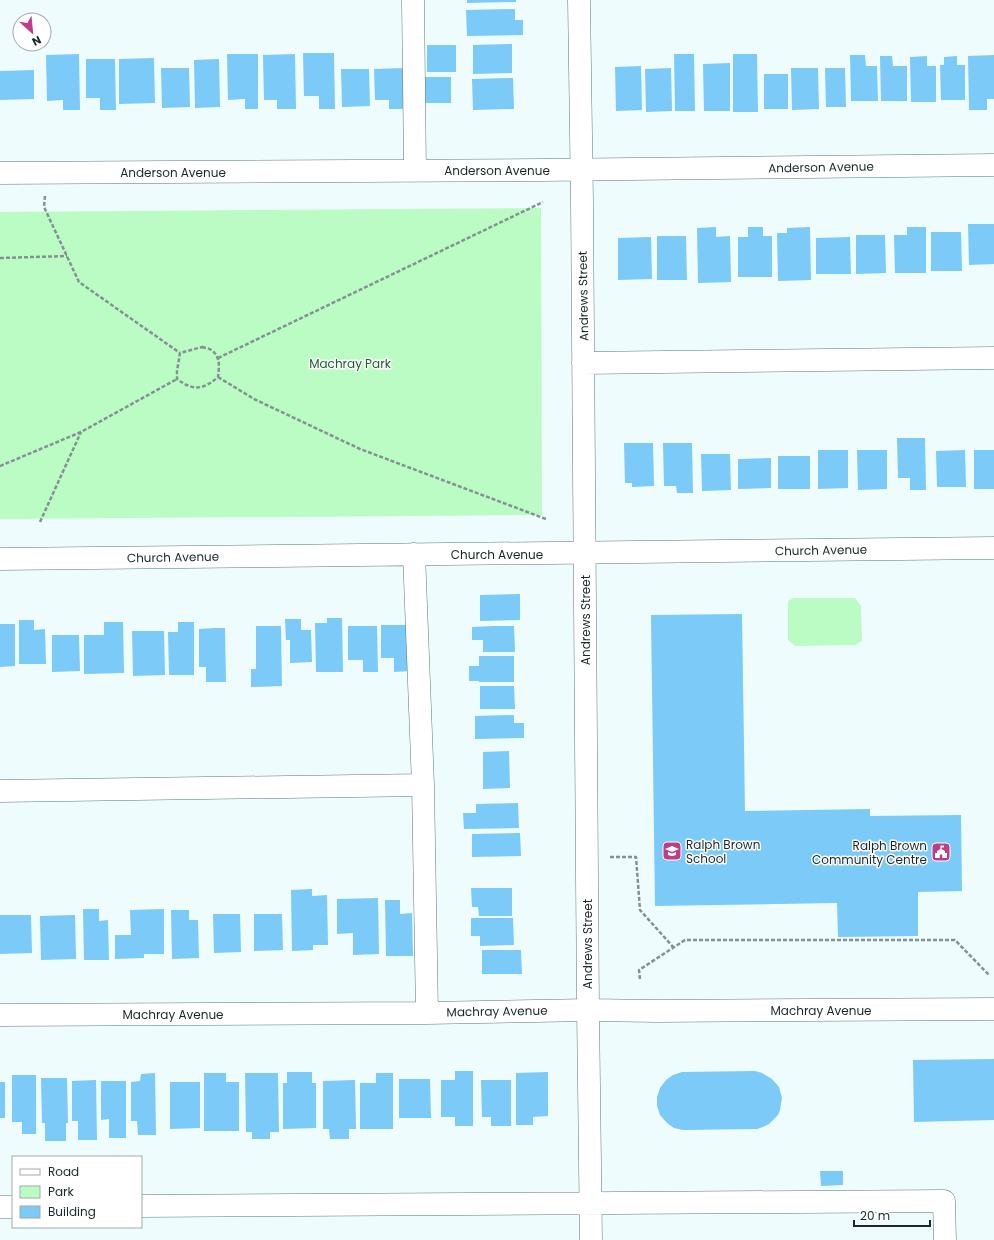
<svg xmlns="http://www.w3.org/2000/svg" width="994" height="1240" viewBox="0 0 994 1240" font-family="Poppins,sans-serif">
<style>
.green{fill:#bbfcc5}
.building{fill:#7bcaf7}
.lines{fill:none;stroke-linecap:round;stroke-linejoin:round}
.minor-casing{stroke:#5b797d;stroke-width:23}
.path{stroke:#849193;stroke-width:2.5;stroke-dasharray:4 2;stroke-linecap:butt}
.minor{stroke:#fff;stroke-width:22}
.labels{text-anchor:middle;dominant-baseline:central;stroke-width:3;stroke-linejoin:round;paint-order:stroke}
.street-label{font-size:12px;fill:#1b2829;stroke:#fff}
.park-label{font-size:12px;fill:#215c30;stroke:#fff}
.poi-label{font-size:12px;fill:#1b2829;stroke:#fff;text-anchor:start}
</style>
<rect width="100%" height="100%" fill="#effcfe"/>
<!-- green -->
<path class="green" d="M541 208 542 515 0 519V212Z
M794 598H855L861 606 862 641 855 645 795 646 788 640V601Z"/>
<!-- building -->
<path class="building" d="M467 0H516V2L467 3Z
M515 9V20H523V35L467 36 466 10Z
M512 44V73L473 74V45Z
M427 45H456V72H427Z
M303 53H334L335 109H319V96H304Z
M79 54 80 110H63V100L47 101 46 55Z
M227 54H258V109H245V99L228 100Z
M295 54 296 109H277V100H264L263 55Z
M674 54H694L695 111H675Z
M733 54H757L758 112H733Z
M850 55H865L866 66H877L878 101H851Z
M994 55V99H987V110H969L968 56Z
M880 56H892L893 66H907V101H881Z
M927 56V66H936V102H911L910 57Z
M957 56V65H965V100H941L940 65H944V57Z
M154 58 155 103 119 104V59Z
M86 59H115L116 110H100V98H86Z
M219 59 220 107 195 108 194 60Z
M730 63V111H704L703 64Z
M641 66 642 110 616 111 615 67Z
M161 68H189L190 107 162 108Z
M404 68V109H389V100H375L374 69Z
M671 68 672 111 646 112 645 69Z
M791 68H818L819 109 792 110Z
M825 68H845L846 107H826Z
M341 69H369L370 106 342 107Z
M34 70V99L0 100V71Z
M764 74H788V109H764Z
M420 77H451V103H421Z
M513 78 514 109 473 110 472 79Z
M968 224H994V264L969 265Z
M716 227V237L730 236 731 282 698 283 697 228Z
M748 227H763V236H772V277H738V237H748Z
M810 227 811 280 778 281 777 233H787V228Z
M907 227H926V273H895L894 235H907Z
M931 232H961L962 271H931Z
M856 235H885L886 273 856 274Z
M657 236H686L687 280H657Z
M651 237 652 279 618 280V238Z
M850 237 851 274H816V238Z
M897 438H925L926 490H910V478H898Z
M624 443H653L654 486 632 487V483H625Z
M663 443H692L693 493H677L676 486H664Z
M818 450H848V488L818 489Z
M857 450H887V489L858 490Z
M965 450 966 487H937L936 451Z
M974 450H994V489H974Z
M701 454H730L731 490 702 491Z
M778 456H810V489H778Z
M771 458V488L738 489V459Z
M520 594V620L480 621V595Z
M742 614 745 811 870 809V816L961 815 962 891 918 892V936L838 937 837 903 655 906 651 615Z
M327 618H342L343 672H316L315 623H327Z
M285 619H301V630H311L312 662 290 663V640H286Z
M19 620H34V630L45 629 46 664H19Z
M104 622H123L124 673 84 674V635H104Z
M178 622H194V675H169L168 632H178Z
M0 624H15V666L0 667Z
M381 625H411V671L394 672V658H381Z
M256 626H281L282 686 251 687V669H256Z
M348 626H377L378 672H363V660H348Z
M495 626H514L515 652H483V640H472V627Z
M215 628H225L226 682H206V667H199V629Z
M132 631H164L165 675 133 676Z
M52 635H79L80 671 52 672Z
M479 656H514V682H479V681H469V666H479Z
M480 686H514L515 709H480Z
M514 715V723H524V738L475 739V716Z
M509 751 510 788 483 789V752Z
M518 803 519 828 464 829 463 813H476V804Z
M520 833 521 856 472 857V834Z
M471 888H512V916H479L478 907H472Z
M312 889V896L327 895 328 945H313V950L292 951 291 890Z
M378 898 379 954 353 955V933L337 934V899Z
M385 900H400V914L412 913 413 956H386Z
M83 909H99V921L108 920 109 960H84Z
M164 909V954H144V958L115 959V935H131L130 910Z
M171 910H189V920H198L199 958 172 959Z
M213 914H240L241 952 214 953Z
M254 914H282L283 950 254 951Z
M0 915H31L32 953 0 954Z
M75 915 76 959 41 960 40 916Z
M471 918H513L514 945 480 946V936H471Z
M482 950H521L522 974H482Z
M994 1059V1120L914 1122 913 1060Z
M455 1071H473V1126H455V1117H441V1080H455Z
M755 1071 762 1073 772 1079 779 1087 782 1098 780 1110 778 1115 769 1124 763 1127 757 1129 683 1130 674 1128 667 1123 660 1115 657 1106V1097L660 1088 666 1080 673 1075 682 1072Z
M287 1072H312V1083H316V1128L283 1129V1083H287Z
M548 1072V1116L533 1117V1125H516V1073Z
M155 1073 156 1135H138L137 1121H131V1082L140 1081 141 1074Z
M204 1073H226V1082H239V1131H204Z
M245 1073H278L279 1132H270V1139H252V1132H246Z
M376 1073H393V1129H360V1083H376Z
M12 1075H36V1134H22V1122H12Z
M41 1078H67L68 1123H66V1141H45V1123H42Z
M399 1079H430L431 1118H399Z
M96 1080 97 1140H78V1121H72V1081Z
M355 1080 356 1129H349V1139H330L329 1129H323V1081Z
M481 1080H511V1126H491V1117H482Z
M101 1081H126V1138H109V1119L101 1120Z
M0 1082H5V1118H0Z
M170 1082H200V1128L170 1129Z
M820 1171H843V1185L821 1186Z"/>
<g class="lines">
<defs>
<path id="minor" d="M413 0 415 170
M579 0 582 201 588 1010 591 1240
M0 173 542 170 994 165
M583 363 994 358
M414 554 423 785 427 1013
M0 559 994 548
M0 791 423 785
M0 1015 427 1013 588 1010 656 1011 994 1009
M141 1206 944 1201 945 1240
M0 1207H13"/>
</defs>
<!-- minor casing -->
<use href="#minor" class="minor-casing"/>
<!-- path -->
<path class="path" d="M45 196 44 207 79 282 180 353
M0 258 67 256
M202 347C205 348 209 348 211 350 221 356 219 368 218 377 203 390 193 391 177 379V371L180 353Z
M218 358 543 202
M218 377 254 399 360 449 546 519
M0 466 81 432 177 379
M40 522 81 432
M610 857H636L640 910 674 948
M640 979 639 970 685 940H955L989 975"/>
<!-- minor -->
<use href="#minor" class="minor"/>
</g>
<!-- icons -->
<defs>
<symbol id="school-square" viewBox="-11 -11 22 22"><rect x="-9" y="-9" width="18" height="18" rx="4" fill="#bf3d87" stroke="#fff"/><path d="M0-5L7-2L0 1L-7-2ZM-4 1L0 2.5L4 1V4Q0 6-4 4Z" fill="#fff"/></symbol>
<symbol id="civic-square" viewBox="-11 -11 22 22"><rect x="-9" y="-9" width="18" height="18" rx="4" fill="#bf3d87" stroke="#fff"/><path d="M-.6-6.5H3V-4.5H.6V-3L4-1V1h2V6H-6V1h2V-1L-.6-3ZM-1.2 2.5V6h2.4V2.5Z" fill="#fff"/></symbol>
</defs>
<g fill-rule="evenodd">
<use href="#school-square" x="661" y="840" width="22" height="22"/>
<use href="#civic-square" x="930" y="841" width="22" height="22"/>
</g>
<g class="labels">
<!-- street labels -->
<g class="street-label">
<text transform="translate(821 167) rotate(-1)">Anderson Avenue</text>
<text x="497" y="170">Anderson Avenue</text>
<text x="173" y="172">Anderson Avenue</text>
<text transform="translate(583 296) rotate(-91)">Andrews Street</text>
<text transform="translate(821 550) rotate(-1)">Church Avenue</text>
<text x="497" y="554">Church Avenue</text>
<text transform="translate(173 557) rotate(-1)">Church Avenue</text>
<text transform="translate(585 620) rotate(-90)">Andrews Street</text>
<text transform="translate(587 944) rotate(-90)">Andrews Street</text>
<text x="821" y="1010">Machray Avenue</text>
<text transform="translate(497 1011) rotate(-1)">Machray Avenue</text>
<text x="173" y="1014">Machray Avenue</text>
</g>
<!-- park labels -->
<g class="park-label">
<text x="350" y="363">Machray Park</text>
</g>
<!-- poi labels -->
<g class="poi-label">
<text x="686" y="844">Ralph Brown<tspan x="686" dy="14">School</tspan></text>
<text x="927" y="845" text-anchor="end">Ralph Brown<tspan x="927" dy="14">Community Centre</tspan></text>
</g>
</g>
<!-- legend -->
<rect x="12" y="1156" width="130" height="72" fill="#ffffff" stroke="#a4a9a9"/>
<rect x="20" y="1169" width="20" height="6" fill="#ffffff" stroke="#a4a9a9"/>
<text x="48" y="1176" font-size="12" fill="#1b2829">Road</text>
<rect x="20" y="1186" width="20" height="12" fill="#bbfcc5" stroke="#a4a9a9"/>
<text x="48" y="1196" font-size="12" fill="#1b2829">Park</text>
<rect x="20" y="1206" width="20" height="12" fill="#7bcaf7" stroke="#a4a9a9"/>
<text x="48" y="1216" font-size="12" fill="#1b2829">Building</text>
<!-- north arrow -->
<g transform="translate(32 32) rotate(153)"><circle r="19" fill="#ffffff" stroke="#a4a9a9"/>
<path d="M0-3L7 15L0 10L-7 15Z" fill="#bf3d87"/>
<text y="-6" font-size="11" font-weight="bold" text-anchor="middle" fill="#1b2829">N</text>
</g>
<!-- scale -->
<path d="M854 1220v6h76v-6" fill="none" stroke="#1b2829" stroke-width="2"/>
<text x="860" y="1220" font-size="12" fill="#1b2829" stroke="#ffffff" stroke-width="3" paint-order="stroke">20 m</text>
</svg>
